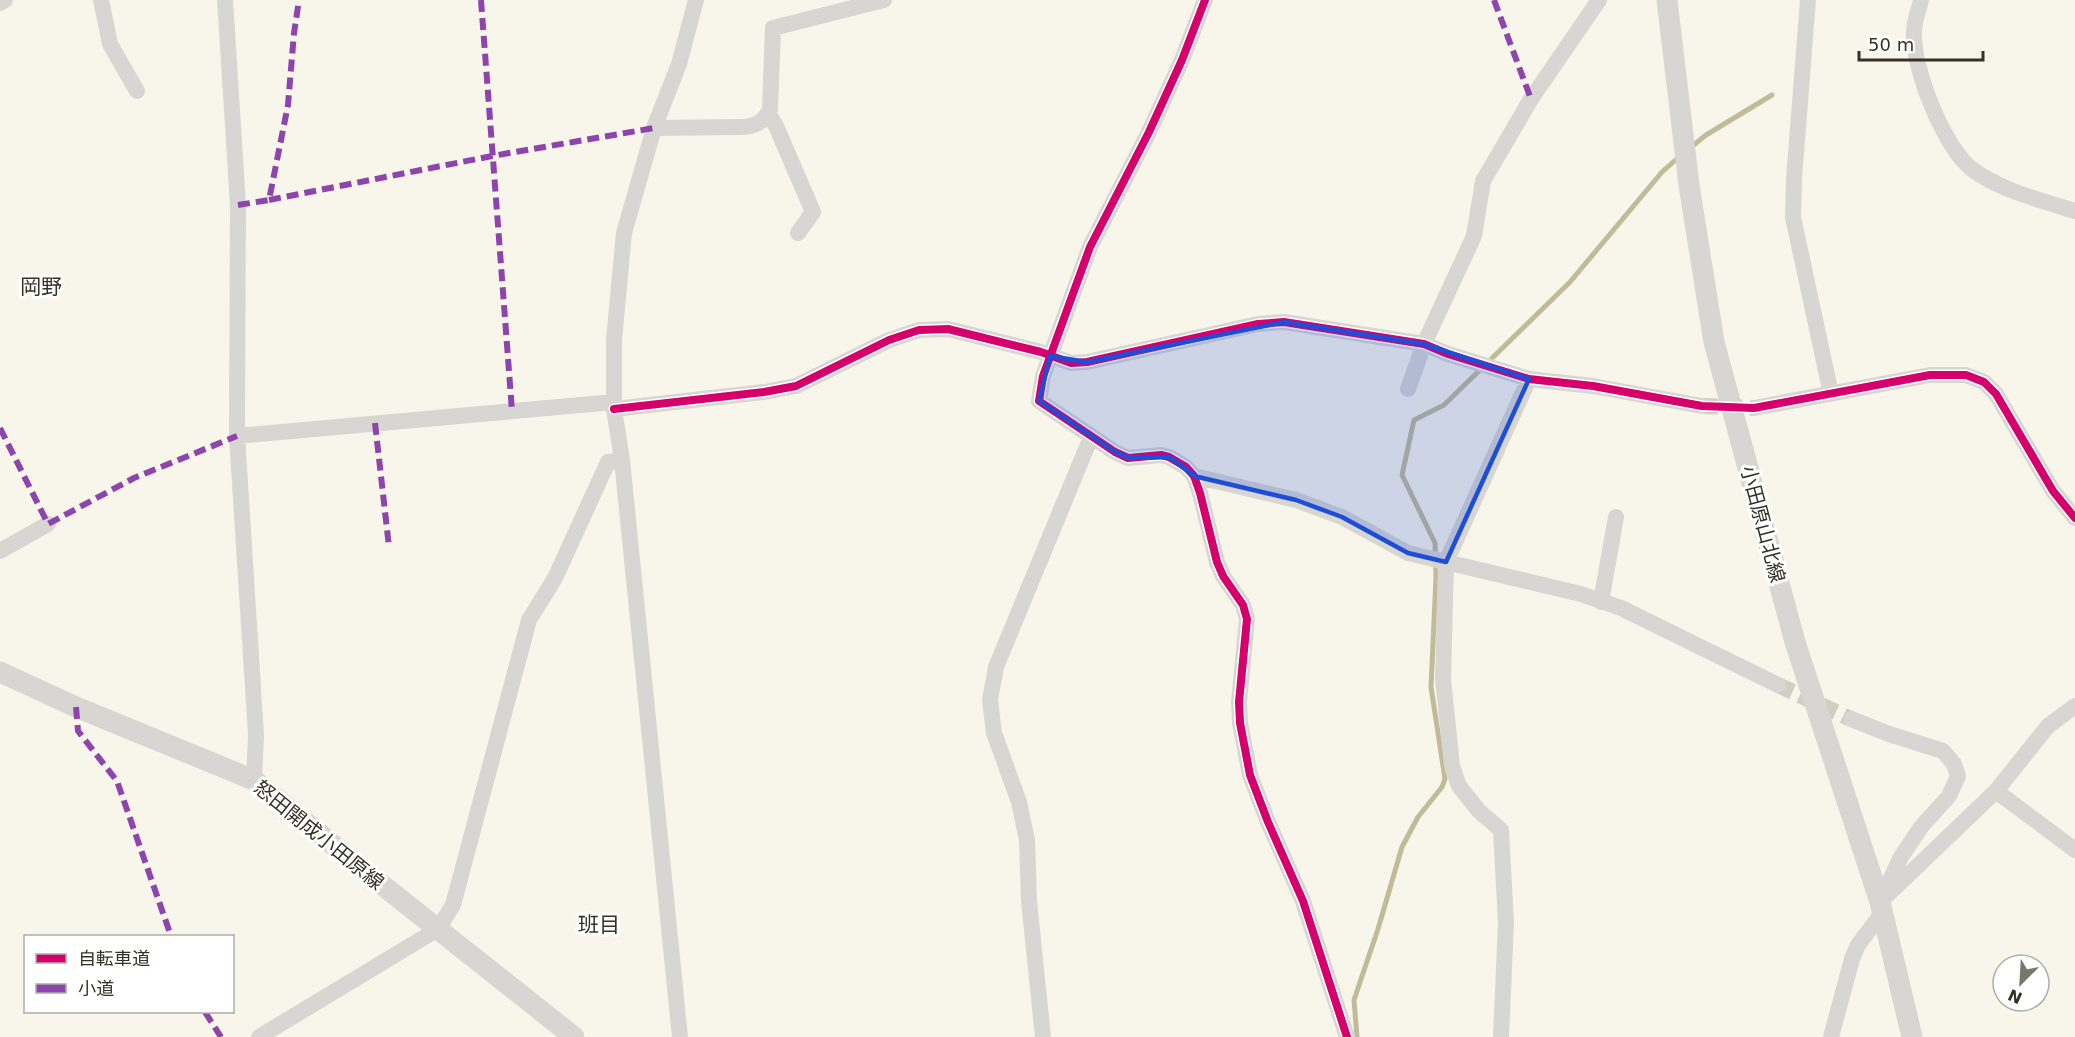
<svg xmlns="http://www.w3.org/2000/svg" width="2075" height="1037" viewBox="0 0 2075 1037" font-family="'DejaVu Sans','Noto Sans JP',sans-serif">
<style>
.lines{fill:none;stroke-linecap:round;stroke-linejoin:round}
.stream{stroke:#c1bb9a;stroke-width:5}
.minor-tunnel{stroke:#d1cfc3;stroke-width:16;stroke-dasharray:16 8;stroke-linecap:butt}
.minor{stroke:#d8d6d3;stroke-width:16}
.major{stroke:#d8d6d3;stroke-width:21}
.quiet{stroke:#8e44ad;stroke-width:6;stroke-dasharray:12 6;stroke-linecap:butt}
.cycleway-casing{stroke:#fff;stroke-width:11}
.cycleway{stroke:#d6006c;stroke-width:8}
.marked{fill:#1d4ed8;fill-opacity:0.2;stroke:#1d4ed8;stroke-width:4.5;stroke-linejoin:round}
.labels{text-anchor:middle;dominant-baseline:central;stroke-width:6;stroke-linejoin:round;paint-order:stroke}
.street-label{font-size:20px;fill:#343227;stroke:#fff}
.neighbourhood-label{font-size:21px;fill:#343227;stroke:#fff}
</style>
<rect width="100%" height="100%" fill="#f8f6ea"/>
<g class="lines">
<!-- stream -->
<path class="stream" d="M1690 148 1706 135 1772 95
M1357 1037 1354 1000 1378 929 1402 847 1418 817 1442 787 1445 779 1431 687 1436 577 1435 543 1402 475 1414 420 1444 405 1570 282 1662 172 1680 156"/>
<!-- minor-tunnel -->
<path class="minor-tunnel" d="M1702 406 1754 408
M1778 685 1851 719"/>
<!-- minor -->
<path class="minor" d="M101 0 110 44 137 91
M225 0 238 205 237 436 256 735 254 780
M1205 0 1182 60 1149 132 1090 247 1043 376 1039 401 1115 452 1128 458 1161 455 1169 457 1186 467 1194 476 1200 493 1217 562 1223 576 1243 605 1247 619 1239 702 1240 723 1250 775 1268 822 1303 901 1347 1037
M1808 0 1794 179 1793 217 1831 394
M1921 0C1919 10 1914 21 1914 32 1912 67 1944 148 1972 169 1999 190 2043 201 2075 211
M0 3 5 0
M768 113 776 126 813 212 798 233
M654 128 739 127C754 127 764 123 770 109L773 28 884 0
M1408 389 1424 344 1474 236 1483 181 1531 99 1599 0
M1754 408 1930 375H1966L1984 382 1996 394 2053 491 2075 518
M614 409 764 392 796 386 889 340 919 330 948 329 1041 352 1071 363 1087 362 1258 324 1284 322 1424 344 1448 354 1529 379 1593 386 1702 406
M237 436 614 402
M1194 476 1296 500 1342 517 1408 553 1581 594 1621 608 1778 685
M0 551 48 524
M1601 602 1616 517
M1851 719 1889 734 1943 751 1954 764 1958 776 1949 796 1921 827 1901 857 1884 893
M1996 791 2075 850
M1880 902 1996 791 2048 726 2075 706
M259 1037 438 929 453 905 529 620 555 578 608 462 622 460
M680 1037 622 460 614 409V340L624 233 654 128 679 64 696 0
M1043 1037 1029 901 1027 840 1019 802 994 733 990 700 996 667 1091 437
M1501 1037 1506 923 1501 830 1479 811 1459 786 1452 766 1443 679 1446 562 1529 379
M1831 1037 1852 959 1858 945 1882 913"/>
<!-- major -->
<path class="major" d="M1667 0 1689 185 1714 342 1795 642 1880 902 1912 1037
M0 672 76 707 254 780 376 880 574 1037"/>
<!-- quiet -->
<path class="quiet" d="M481 0 512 411
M1494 0 1531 99
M269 200 492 156 654 128
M238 205 269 200 288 105 294 33 299 0
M375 423 389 547
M0 428 48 524 134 478 237 436
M76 707 78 731 117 781 171 936
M205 1012 221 1037"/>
<defs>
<path id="cycleway" d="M1205 0 1182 60 1149 132 1090 247 1043 376 1039 401 1115 452 1128 458 1161 455 1169 457 1186 467 1194 476 1200 493 1217 562 1223 576 1243 605 1247 619 1239 702 1240 723 1250 775 1268 822 1303 901 1347 1037
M614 409 764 392 796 386 889 340 919 330 948 329 1041 352 1071 363 1087 362 1258 324 1284 322 1424 344 1448 354 1529 379 1593 386 1702 406 1754 408 1930 375H1966L1984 382 1996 394 2053 491 2075 518"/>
</defs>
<!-- cycleway casing -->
<use href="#cycleway" class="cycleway-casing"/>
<!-- cycleway -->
<use href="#cycleway" class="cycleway"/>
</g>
<!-- marked area -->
<path class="marked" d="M1284 322 1424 344 1529 379 1446 562 1408 553 1342 517 1296 500 1194 476 1169 457 1128 458 1115 452 1039 401 1050 356 1087 362Z"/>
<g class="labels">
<!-- street labels -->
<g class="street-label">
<text transform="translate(1763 524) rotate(75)">小田原山北線</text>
<text transform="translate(319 835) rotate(39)">怒田開成小田原線</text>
</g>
<!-- neighbourhood labels -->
<g class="neighbourhood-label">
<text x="41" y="287">岡野</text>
<text x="599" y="925">班目</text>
</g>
</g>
<!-- legend -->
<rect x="24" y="935" width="210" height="78" fill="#ffffff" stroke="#aeada9" stroke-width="1.5"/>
<rect x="36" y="954" width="30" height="9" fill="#d6006c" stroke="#aeada9" stroke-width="1.5"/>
<text x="78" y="965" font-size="18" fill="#343227">自転車道</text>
<rect x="36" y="984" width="30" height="9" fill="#8e44ad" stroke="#aeada9" stroke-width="1.5"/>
<text x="78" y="995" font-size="18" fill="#343227">小道</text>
<!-- north arrow -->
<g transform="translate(2021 983) rotate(204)"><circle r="28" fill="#ffffff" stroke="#aeada9" stroke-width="1.5"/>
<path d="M0-4.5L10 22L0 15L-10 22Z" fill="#79776b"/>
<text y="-9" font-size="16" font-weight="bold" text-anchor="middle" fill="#343227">N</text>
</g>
<!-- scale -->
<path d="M1859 51v9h124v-9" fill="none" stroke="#343227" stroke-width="3"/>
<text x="1868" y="51" font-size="18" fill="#343227" stroke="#ffffff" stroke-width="4.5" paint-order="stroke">50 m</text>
</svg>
